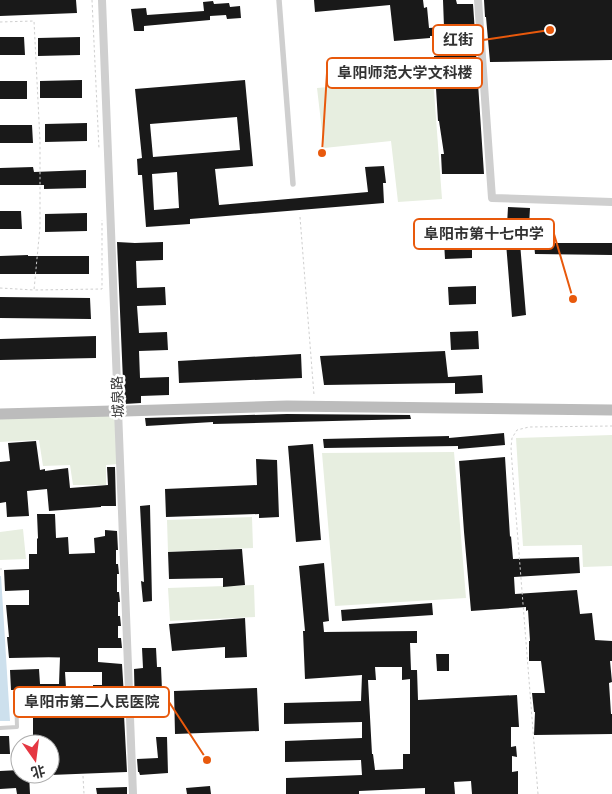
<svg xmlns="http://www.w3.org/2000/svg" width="612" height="794" viewBox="0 0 612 794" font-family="Signika,'Noto Sans SC',sans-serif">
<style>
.green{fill:#e7eee0}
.water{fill:#cde0ed}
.building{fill:#191919;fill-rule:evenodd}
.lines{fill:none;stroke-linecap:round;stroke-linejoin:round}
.path{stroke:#cfcfcf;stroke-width:1;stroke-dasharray:2.5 2.5;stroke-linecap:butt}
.service{stroke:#cfcfcf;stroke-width:4}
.pedestrian{stroke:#cfcfcf;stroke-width:5.5}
.minor{stroke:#cfcfcf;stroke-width:8}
.secondary{stroke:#bcbcbc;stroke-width:11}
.labels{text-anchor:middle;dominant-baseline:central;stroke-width:5;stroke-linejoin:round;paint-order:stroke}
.street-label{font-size:14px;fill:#323232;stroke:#fff}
.leader{fill:none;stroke:#e8590c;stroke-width:2}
.callout-dot{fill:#e8590c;stroke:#fff;stroke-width:2}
.callout{fill:#fff;stroke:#e8590c;stroke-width:2}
.callout-label{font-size:15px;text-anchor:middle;font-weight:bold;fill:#323232}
</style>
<rect width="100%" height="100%" fill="#fff"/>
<!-- green -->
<path class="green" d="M433 78 442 199 398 202 391 141 324 148 317 88Z
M115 415 118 464 106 465V485H73L70 465 43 466 39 440 0 442V418Z
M612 435V566L583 567 582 545 523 546 516 438Z
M454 452 466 598 335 606 322 453Z
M252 517 253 548 168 552 167 520Z
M23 529 26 559 0 560V532Z
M254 585 255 617 170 621 168 588Z"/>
<!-- water -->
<path class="water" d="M0 576H1L10 721H0Z"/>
<!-- building -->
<path class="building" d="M0 0H76L77 13 0 16Z
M314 0H423L424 8 427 7 429 28 444 27 443 0H456L457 4H473L475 33 453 36H430V38L394 41 390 5 315 12Z
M484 0H612V60L490 62 486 17H485Z
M213 1 214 4 229 3 230 7 240 6 241 18 227 19 226 15 210 16V20L144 26V31H134L131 9 146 8 147 15 204 11 203 2Z
M0 37H24L25 55H0Z
M80 37V55L38 56V38Z
M454 47H460L461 54 476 53 484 174H442L441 154H444L439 121H438L434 56 455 55Z
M82 80V98H40V81Z
M245 80 253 166 215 169 219 205 368 192 365 167 384 166 386 183H383L384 203 190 219V224L146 227 142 175H138L137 159 142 158 135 89ZM237 117 240 150 153 157 150 124ZM177 172 179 208 154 210 152 174Z
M0 81H27V99H0Z
M87 123V141L45 142V124Z
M0 125H32L33 143H0Z
M33 167 34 172 86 170V188L44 189V185H0V168Z
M508 207 530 208 528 243H520L526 315 512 317 506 243Z
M0 211H21L22 229H0Z
M87 213V231L45 232V214Z
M472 240V258L445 259 444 241Z
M117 242 135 243 163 242V260L136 261 137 288 165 287 166 305 137 306 139 333 167 332 168 350 139 351 140 378 169 377V395L141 396V403L124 404Z
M534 243H612V255L535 254Z
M28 255V256H89V274H0V256Z
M476 286V304L449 305 448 287Z
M0 297 90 298 91 319 0 318Z
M478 331 479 349 451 350 450 332Z
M96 336V358L0 360V339Z
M445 351 448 377 482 375 483 393 455 394V383L324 385 320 356Z
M301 354 302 378 179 383 178 361Z
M287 414 410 415 411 419 213 424V422L146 426 145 418Z
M504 433 505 445 458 449V446L324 448 323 439 449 436V438Z
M36 441 40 470 45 469V471L68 468 70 488 108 485 107 467H115L116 506H101V507L49 511 47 489 27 491 29 516 7 517 6 502 0 503V462L10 461 8 443Z
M313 444 321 540 296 542 288 446Z
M505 457 510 537 511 536 513 559 579 557 580 573 514 577 515 594 577 590 580 614 592 613 595 640 612 641V661H610L612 682 609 683 611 714H612V734L534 735 535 712H534L532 693H545L541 661H529V641H530L528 610 526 611V607L471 611 464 532 459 461Z
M256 459 277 460 279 517 259 518V514L166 517 165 489 257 485Z
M150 505 152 601 143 602 141 581 144 582 140 506Z
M37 514H55L56 538 68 537 69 554 95 553 94 538 105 536V530L117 531 118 550H116V564H118L119 574H117V592H119L120 602H118V616H120L121 626H118V638H121L122 648H98V662L122 664 124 697H120V715H124L127 772 50 775V744H33V690H11L10 670 39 669 40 684H59L60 657H62L9 658 7 637H9L6 605H29V590L5 591 4 570 29 569V554H37V539L38 538ZM65 672H102V685H93V688H66Z
M242 549 245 585 223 587V578L169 579 168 552Z
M324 563 329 621 323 622 324 632 417 631V643H410L411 670H417L418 700 517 695 519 727H511V747L516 746 517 757 512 756V772L518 771V794H472L471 781 454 782 455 794H425V788L359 791V794H286V778L362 775 361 760 285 762V741L362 738V722L284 724V703L361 701 362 675 305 679 303 631H305L299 566ZM375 667H402V680L410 679V754H403V769L375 770 373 754H372L368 680H376Z
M432 603 433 615 342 621 341 610Z
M245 618 247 657 225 658V647L172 651 169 624Z
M142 648H156L157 667H161L162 690H160L161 710 135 712 134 669 143 668Z
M436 654H449V671H437Z
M257 688 259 731 175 734 174 691Z
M0 736H9L10 754H0Z
M156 737H167L168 773 140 775 139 772H138L137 759 158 758Z
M20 770V774H29L30 794H17L16 788 0 789V771Z
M210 786 211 794H187L186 788Z
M127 787V794H97L96 788Z"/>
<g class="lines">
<!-- path -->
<path class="path" d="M92 0 99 149
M0 22 34 21 40 141V227L34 290 102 289V220
M300 217 314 395
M0 288 34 290
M0 569H2
M83 776 84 794
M538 794 513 477 511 448 512 438 517 430 529 427 612 426"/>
<!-- service -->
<path class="service" d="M0 728 17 727 16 694"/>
<!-- pedestrian -->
<path class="pedestrian" d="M279 0 293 184"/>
<!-- minor -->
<path class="minor" d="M102 0 133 794
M478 0 492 198 612 202"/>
<!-- secondary -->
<path class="secondary" d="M125 411 287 406 612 410
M0 414 112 411"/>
</g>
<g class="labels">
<!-- street labels -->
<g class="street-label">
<text transform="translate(118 397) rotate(-92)">城泉路</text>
</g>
</g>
<!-- callouts -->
<path class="leader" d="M550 30L483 40M322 153L327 73M573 299L554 234M207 760L169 702"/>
<g class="callout-dot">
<circle cx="550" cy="30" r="5"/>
<circle cx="322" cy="153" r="5"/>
<circle cx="573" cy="299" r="5"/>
<circle cx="207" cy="760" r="5"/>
</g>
<g class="callout">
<rect x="433" y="25" width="50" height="30" rx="5"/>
<rect x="327" y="58" width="155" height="30" rx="5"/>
<rect x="414" y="219" width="140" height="30" rx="5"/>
<rect x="14" y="687" width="155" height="30" rx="5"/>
</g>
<g class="callout-label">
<text x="458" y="45">红街</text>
<text x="405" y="78">阜阳师范大学文科楼</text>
<text x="484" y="239">阜阳市第十七中学</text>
<text x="92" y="707">阜阳市第二人民医院</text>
</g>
<!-- north arrow -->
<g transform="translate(35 759) rotate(166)"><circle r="24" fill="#ffffff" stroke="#adadad"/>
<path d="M0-4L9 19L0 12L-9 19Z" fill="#e53742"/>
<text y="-8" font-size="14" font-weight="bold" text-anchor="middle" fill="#323232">北</text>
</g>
</svg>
